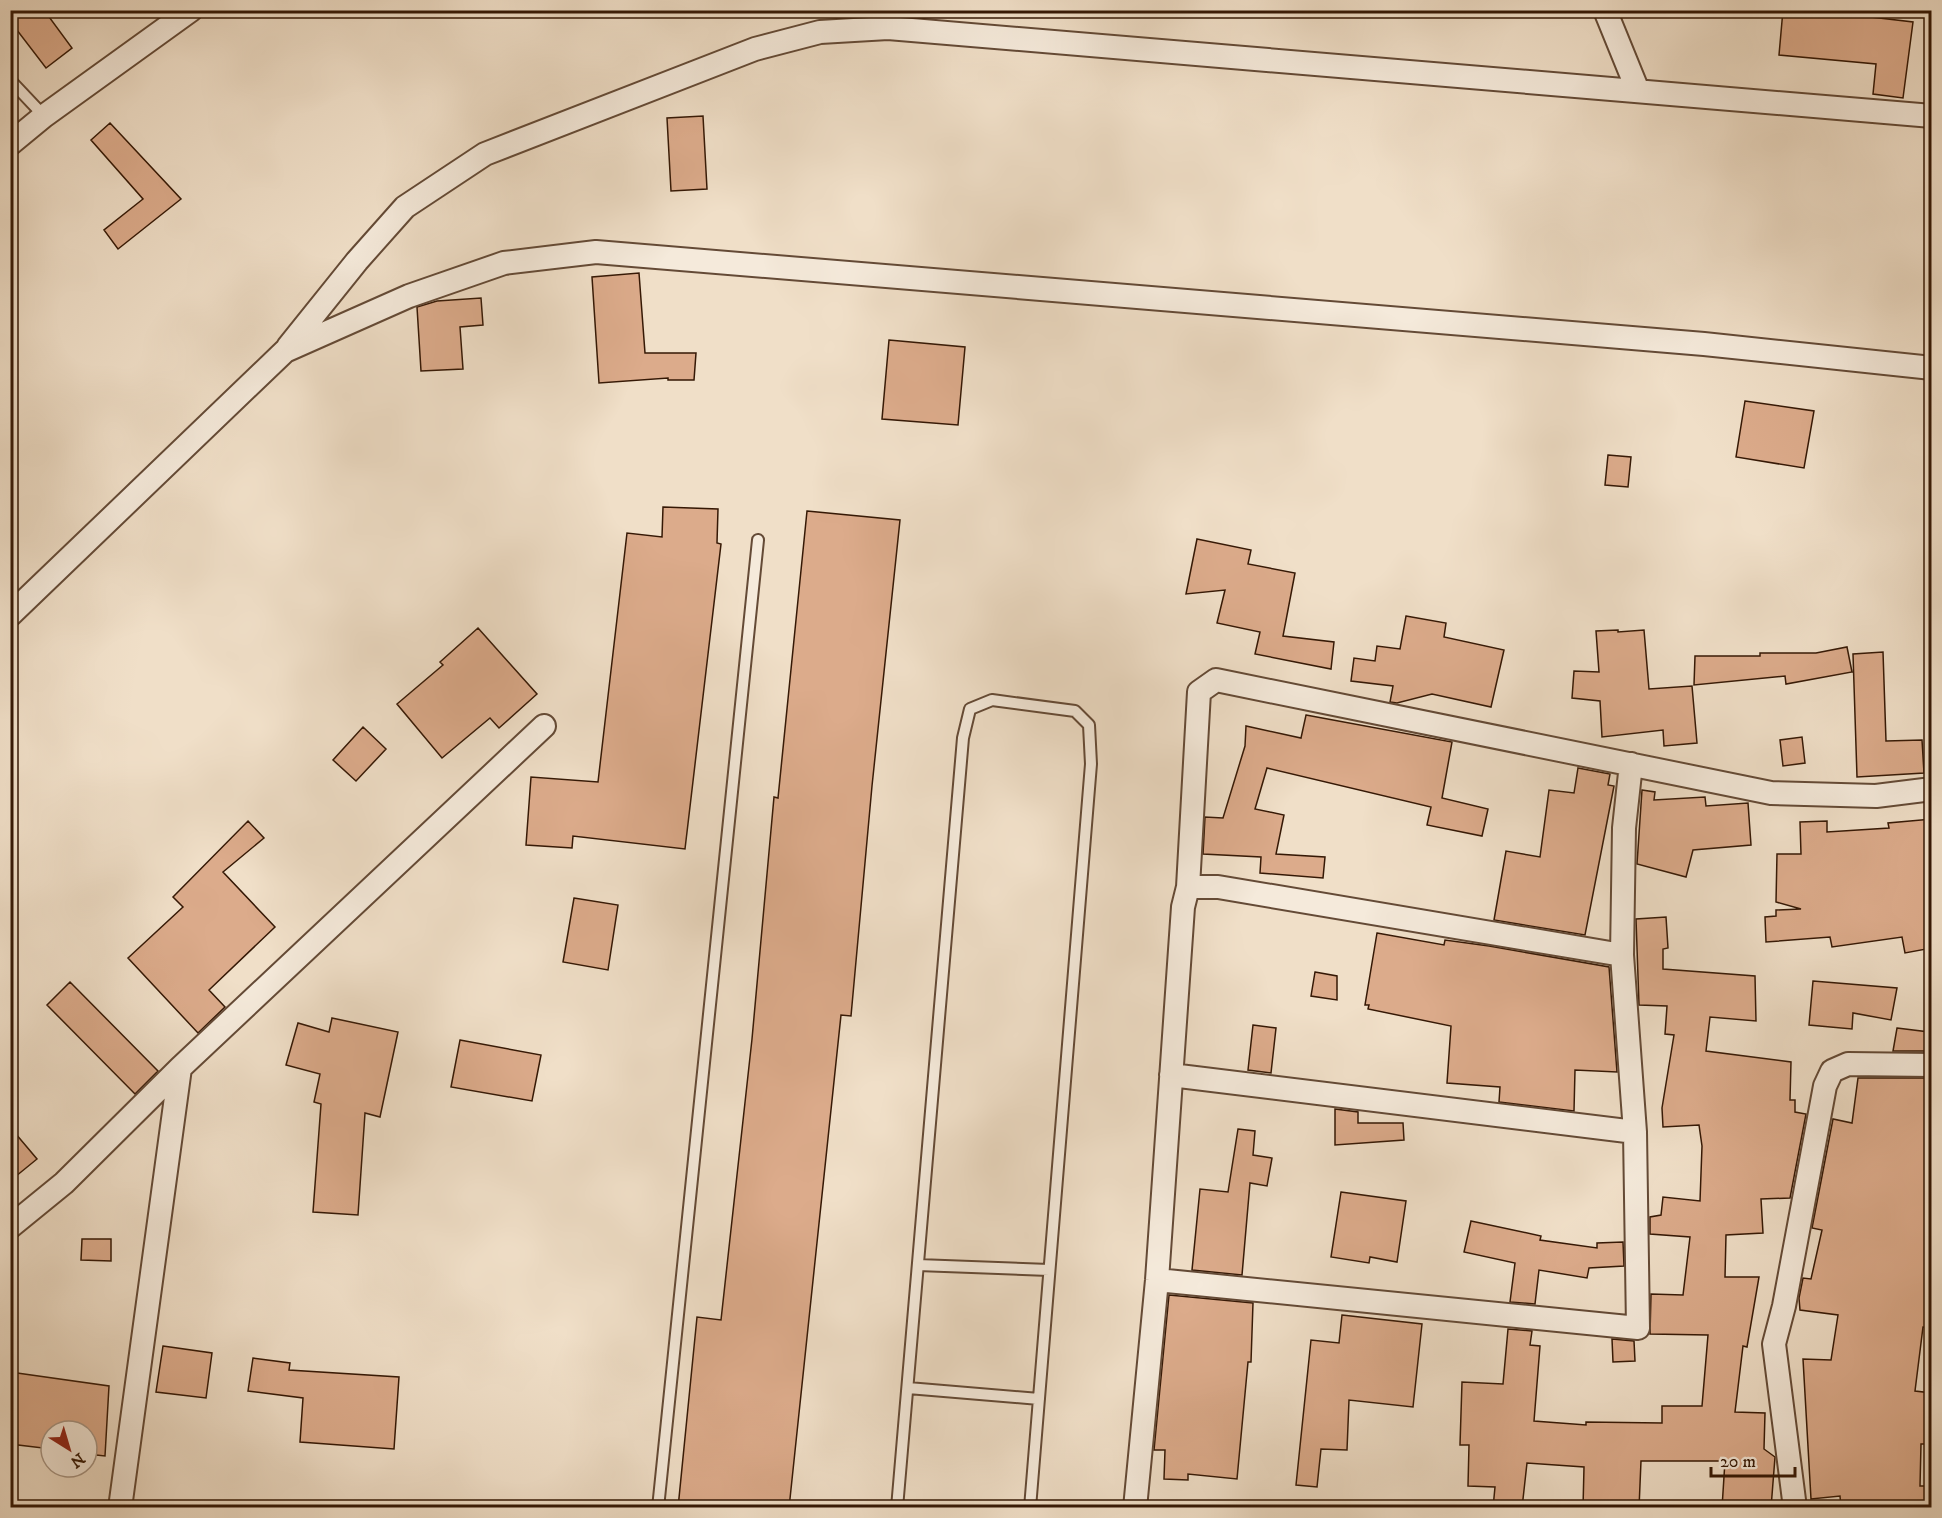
<svg xmlns="http://www.w3.org/2000/svg" width="1942" height="1518" viewBox="0 0 1942 1518" font-family="'IM FELL DW Pica',serif">
<style>
.building{fill:#dcab8b;stroke:#351805;stroke-width:1.5}
.lines{fill:none;stroke-linecap:round;stroke-linejoin:round}
.lane-casing{stroke:#644a36;stroke-width:14}
.street-casing{stroke:#644a36;stroke-width:26}
.lane{stroke:#f5eadb;stroke-width:10}
.street{stroke:#f5eadb;stroke-width:22}
</style>
<rect width="100%" height="100%" fill="#f0dfc8"/>
<filter id="stains"><feTurbulence type="fractalNoise" baseFrequency=".00333" numOctaves="4"/><feColorMatrix values="0 0 0 0 .2 0 0 0 0 .09 0 0 0 0 .02 0 0 0 .5 -.17"/></filter>
<radialGradient id="worn" r=".72"><stop offset=".6" stop-color="#630" stop-opacity="0"/><stop offset="1" stop-color="#630" stop-opacity=".3"/></radialGradient>
<!-- building -->
<path class="building" d="M10 10H44L72 48 46 68 10 21Z
M1783 10H1811L1913 22 1903 98 1873 94 1876 64 1779 55Z
M703 116 707 189 671 191 667 118Z
M110 123 181 199 118 249 104 230 143 199 91 140Z
M639 273 645 353H696L694 380H668V378L599 383 592 277Z
M481 298 483 325 460 327 463 369 421 371 417 307 437 301Z
M889 340 965 347 958 425 882 419Z
M1745 401 1814 411 1804 468 1736 457Z
M1608 455 1631 457 1628 487 1605 485Z
M663 507 718 509 717 543 721 544 685 849 573 836 572 848 526 845 531 777 598 782 627 533 662 537Z
M807 511 900 520 872 786 851 1016 841 1015 789 1508H678L697 1317 721 1320 752 1039 774 797 778 798Z
M1197 539 1251 550 1248 564 1295 573 1283 636 1334 642 1331 669 1255 654 1260 632 1217 623 1225 590 1186 594Z
M1406 616 1446 623 1444 637 1504 650 1491 707 1432 694 1397 703 1390 702 1393 686 1351 681 1354 658 1375 661 1377 646 1400 649Z
M478 628 537 694 499 728 490 718 442 758 397 704 443 665 440 662Z
M1618 630V632L1644 630 1649 689 1692 686 1697 743 1664 746 1663 730 1602 737 1600 701 1572 698 1574 671 1599 672 1596 631Z
M1847 647 1852 672 1786 684 1785 676 1694 685 1695 656H1760V653H1816Z
M1883 652 1886 741 1922 740 1924 773 1857 777 1853 654Z
M1306 715 1452 742 1442 798 1488 809 1482 836 1427 825 1431 807 1267 768 1255 809 1284 815 1276 854 1325 857 1323 878 1260 873 1261 857 1203 854 1205 817 1223 818 1245 746 1246 726 1301 738Z
M363 727 386 749 356 781 333 760Z
M1802 737 1805 763 1783 766 1780 740Z
M1578 768 1610 774 1608 785 1614 786 1585 935 1494 920 1506 851 1540 857 1549 790 1574 793Z
M1642 790 1655 792 1654 800 1705 797 1706 806 1748 803 1751 845 1693 850 1686 877 1637 864Z
M1932 819V948L1905 953 1902 937 1832 947 1830 937 1766 942 1765 917 1776 916V910L1801 909 1776 902 1777 854H1801L1800 822 1827 821V832L1889 828 1888 823Z
M248 821 264 838 223 872 275 927 209 990 225 1007 198 1033 128 958 183 907 173 897Z
M574 898 618 905 608 970 563 962Z
M1666 917 1668 948 1663 949V969L1755 976 1756 1021 1710 1017 1706 1051 1791 1062 1790 1100H1795V1112L1806 1114 1790 1198 1761 1199 1763 1233 1726 1235 1725 1277H1759L1747 1347 1743 1346 1735 1412 1765 1413 1764 1449 1775 1457 1771 1508H1722L1725 1461H1641L1639 1508H1583L1584 1467 1527 1463 1522 1508H1493L1495 1487 1468 1486 1469 1445H1460L1462 1382 1503 1384 1508 1329 1532 1331 1530 1345 1540 1346 1534 1421 1586 1425V1422L1662 1423V1406H1702L1708 1335 1650 1334 1651 1294 1683 1295 1690 1237 1650 1234V1217L1661 1215 1663 1197 1700 1201 1702 1146 1699 1125 1663 1127 1662 1108 1674 1035 1665 1034 1667 1006 1639 1005 1636 919Z
M1377 933 1444 945 1445 940 1489 946 1609 967 1617 1072 1575 1070 1574 1111 1499 1102 1500 1087 1447 1083 1451 1026 1368 1009 1369 1005H1365Z
M1315 972 1337 976V1000L1311 996Z
M1813 981 1897 988 1891 1020 1853 1013 1852 1029 1809 1025Z
M70 982 158 1071 135 1094 47 1005Z
M332 1018 398 1032 380 1117 365 1113 358 1215 313 1212 321 1104 314 1102 320 1074 286 1065 298 1023 329 1032Z
M1253 1025 1276 1028 1271 1073 1248 1070Z
M1897 1028 1929 1032 1926 1051H1893Z
M460 1040 541 1055 532 1101 451 1087Z
M1858 1078H1932V1104L1926 1136 1932 1137V1279L1927 1304H1932V1328L1923 1327 1915 1391 1932 1393V1444H1921L1920 1486H1932V1508H1841L1840 1496 1811 1499 1803 1359 1831 1360 1838 1315 1800 1310 1799 1298 1803 1278 1811 1279 1822 1230 1812 1228 1833 1119 1852 1123Z
M1335 1109 1358 1112V1123H1403L1404 1140 1335 1145Z
M10 1127 37 1159 10 1181Z
M1238 1129 1255 1131 1253 1155 1272 1158 1267 1186 1250 1183 1242 1275 1192 1270 1200 1189 1228 1192Z
M1341 1192 1406 1201 1397 1262 1370 1257 1369 1263 1331 1257Z
M1471 1221 1541 1236 1540 1240 1597 1248V1243L1623 1242 1624 1266 1589 1268 1587 1278 1539 1270 1535 1304 1510 1302 1515 1263 1464 1252Z
M82 1239H111V1261L81 1260Z
M1169 1295 1253 1303 1251 1362H1248L1237 1479 1188 1474V1480L1164 1479 1165 1450H1154Z
M1342 1315 1422 1324 1413 1407 1349 1400 1347 1450 1321 1449 1317 1487 1296 1485 1311 1340 1339 1343Z
M1612 1339 1634 1341 1635 1361 1613 1362Z
M163 1346 212 1353 206 1398 156 1392Z
M253 1358 290 1363 289 1370 399 1377 394 1449 300 1442 303 1398 248 1391Z
M10 1372 109 1386 105 1456 87 1454V1431H51V1449L10 1444Z"/>
<g class="lines">
<defs>
<path id="lane" d="M10 80 44 116
M918 1265 1049 1270
M908 1388 1039 1399
M658 1508 758 540
M897 1508 963 738 970 709 992 700 1075 711 1089 725 1091 764 1030 1508"/>
<path id="street" d="M1605 10 1638 91
M10 144 44 116 191 10
M288 347 357 261 405 207 485 154 755 49 820 32 888 28 1932 116
M10 615 285 351 409 296 504 263 596 252 1704 344 1932 368
M1188 887 1199 692 1216 680 1771 793 1876 796 1932 789
M1171 1075 1635 1132
M10 1227 64 1183 180 1068 544 726
M1157 1280 1638 1328 1635 1132 1622 955 1624 828 1631 764
M120 1508 180 1068
M1135 1508 1157 1280 1183 907 1188 887H1218L1622 955
M1795 1508 1774 1344 1784 1306 1825 1086 1832 1071 1848 1064 1932 1065"/>
</defs>
<!-- lane casing -->
<use href="#lane" class="lane-casing"/>
<!-- street casing -->
<use href="#street" class="street-casing"/>
<!-- lane -->
<use href="#lane" class="lane"/>
<!-- street -->
<use href="#street" class="street"/>
</g>
<!-- margin -->
<rect width="1942" height="1518" fill="none" stroke="#f0dfc8" stroke-width="36"/>
<rect x="12" y="12" width="1918" height="1494" fill="none" stroke="#351805" stroke-width="3"/>
<rect x="18" y="18" width="1906" height="1482" fill="none" stroke="#351805" stroke-width="1.5"/>
<!-- north arrow -->
<g transform="translate(69 1449) rotate(143)"><circle r="28" fill="#f5eadb" stroke="#a89685" stroke-width="1.5"/>
<path d="M0-4.5L10 22L0 15L-10 22Z" fill="#8f2418"/>
<text y="-9" font-size="16" font-weight="bold" text-anchor="middle" fill="#351805">N</text>
</g>
<!-- scale -->
<path d="M1711 1467v9h84v-9" fill="none" stroke="#351805" stroke-width="3"/>
<text x="1720" y="1467" font-size="18" fill="#351805" stroke="#f5eadb" stroke-width="4.5" paint-order="stroke">20 m</text>
<rect width="100%" height="100%" filter="url(#stains)"/>
<rect width="100%" height="100%" fill="url(#worn)"/>
</svg>
